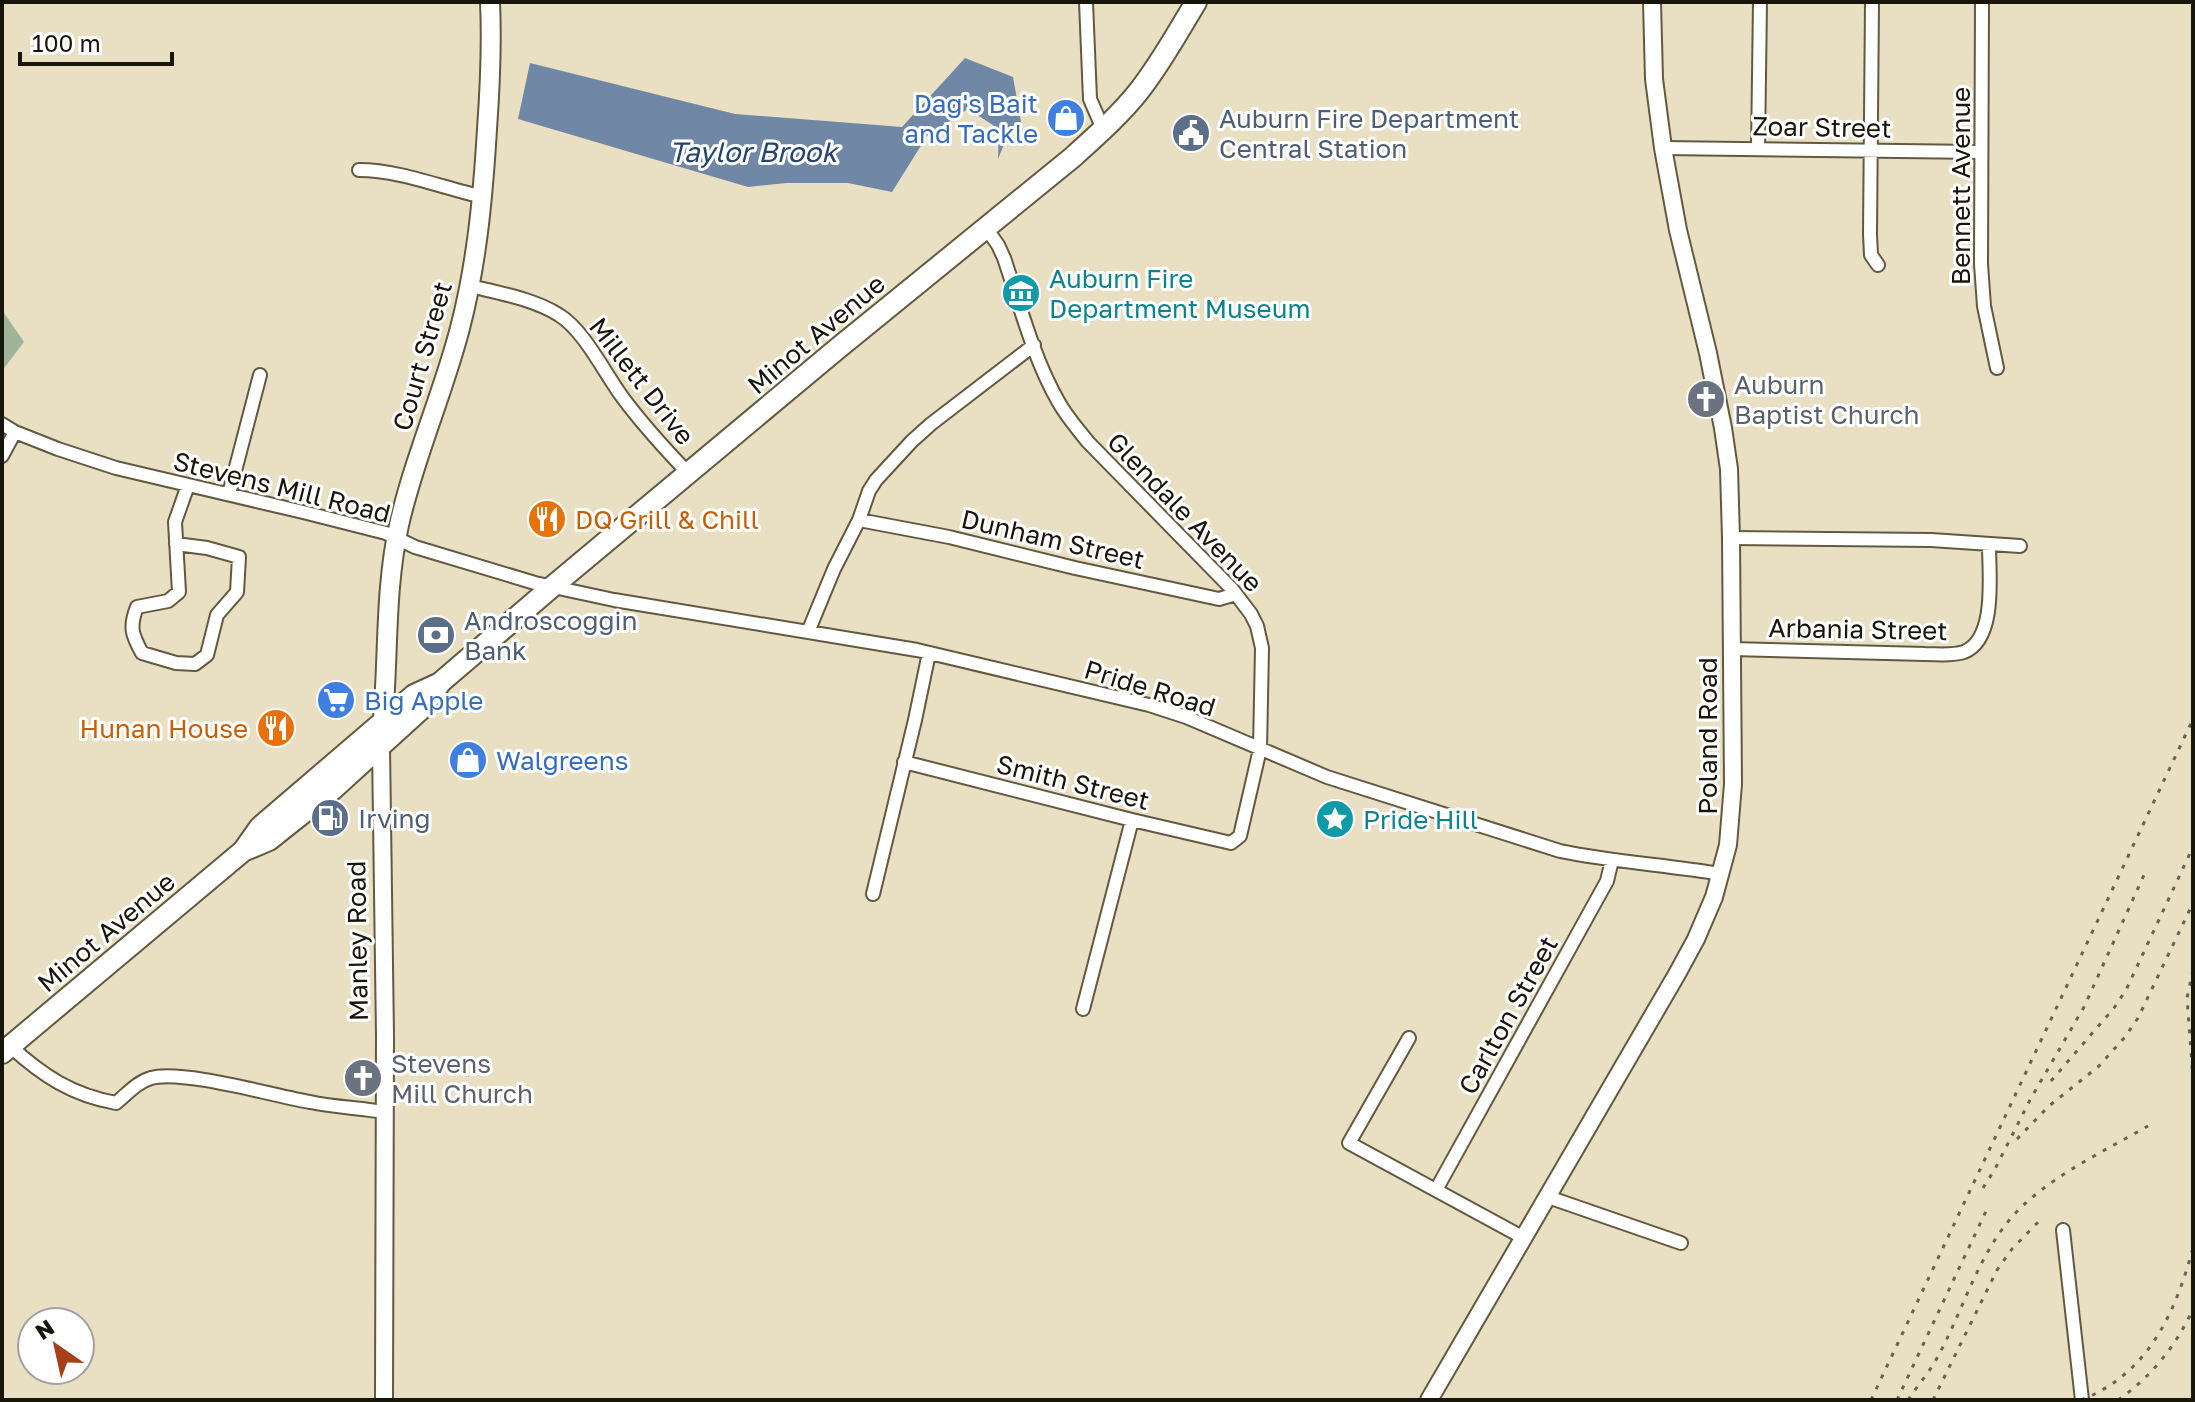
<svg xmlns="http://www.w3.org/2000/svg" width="2195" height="1402" viewBox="0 0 2195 1402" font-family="'Golos Text',sans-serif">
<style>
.green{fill:#a2b39c}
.water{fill:#7087a6}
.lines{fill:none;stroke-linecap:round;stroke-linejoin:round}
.minor-casing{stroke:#625941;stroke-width:16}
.tertiary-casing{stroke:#625941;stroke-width:20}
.secondary-casing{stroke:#625941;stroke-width:22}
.primary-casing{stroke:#625941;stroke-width:24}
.minor{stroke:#fff;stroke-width:12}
.tertiary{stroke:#fff;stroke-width:16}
.secondary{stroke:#fff;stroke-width:18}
.primary{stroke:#fff;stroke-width:20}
.rail{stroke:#686251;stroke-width:3;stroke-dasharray:4 8;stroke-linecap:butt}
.labels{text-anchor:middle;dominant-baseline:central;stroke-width:6;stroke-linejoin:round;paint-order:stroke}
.shop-label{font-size:26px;fill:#366cbe;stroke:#fff;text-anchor:start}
.service-label{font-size:26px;fill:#4e5e75;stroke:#fff;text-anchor:start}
.street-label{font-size:26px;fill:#18150b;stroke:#fff}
.culture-label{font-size:26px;fill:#0d838f;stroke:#fff;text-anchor:start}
.worship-label{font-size:26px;fill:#5b616d;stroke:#fff;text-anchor:start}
.food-label{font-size:26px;fill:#c56008;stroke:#fff;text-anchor:start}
.water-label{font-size:28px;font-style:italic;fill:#234570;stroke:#fff}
</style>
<rect width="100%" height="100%" fill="#e9dfc3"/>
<!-- green -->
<path class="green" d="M2 310 24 342 2 371Z"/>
<!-- water -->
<path class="water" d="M965 58 1013 77 1023 133 1009 132 998 159 999 129 968 109 927 136 892 192 848 183H786L748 187 518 119 530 63 735 114 902 127Z"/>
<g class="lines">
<defs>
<path id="minor" d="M1086 2 1090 99 1103 129
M1872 2 1870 234 1871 255 1878 265
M1982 2 1981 264 1984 306 1997 368
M1663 148 1980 152
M1758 149 1760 2
M359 170C399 170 443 188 483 197
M470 286C499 293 534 299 559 315 584 330 605 374 623 398 643 425 666 450 689 474
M2 424 15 432 58 449 116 468 303 512 386 533 415 547 535 583 614 600 917 650 1149 705 1186 717 1327 777 1560 851C1613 862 1668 865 1721 874
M2 456 15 432
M229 494 260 375
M859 520 949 537 1075 568 1219 599 1236 594
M1731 538 1931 540 2020 546
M176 544 207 548 239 557 237 592 217 615 207 655 195 664 176 663 142 653C132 635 129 627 137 607L168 601 179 592 175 522 188 485
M808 632 834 569 859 520 869 491 876 480 912 441 931 424 1034 345
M1731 649 1925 654C1938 654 1952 656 1964 652 1997 639 1989 574 1989 545
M904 762 1132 820 1231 843 1240 836 1260 749 1262 648 1257 626 1251 614 1232 589 1088 442C1077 428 1066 416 1058 401 1033 357 1020 305 1004 258L998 245 986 228
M873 894 915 720 929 653
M1083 1009 1132 820
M1409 1038 1349 1143 1524 1238
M10 1046C43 1076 72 1095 116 1103 127 1094 137 1082 151 1078 181 1069 275 1096 310 1102 334 1107 359 1108 384 1112
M1436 1190 1607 881 1612 860
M1548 1197 1681 1243
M2063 1230 2082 1400"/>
<path id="tertiary" d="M381 747 385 1036 384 1400
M1429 1400 1677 974 1696 939 1714 897 1728 845 1733 784 1731 538 1729 469 1723 428 1708 353 1678 230 1663 148 1654 79 1652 2"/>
<path id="secondary" d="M382 730C389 662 384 593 399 525 414 458 443 394 460 328 477 263 483 196 487 129 490 87 492 44 490 2"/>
<path id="primary" d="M243 851 269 840 332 790 420 710 441 682 553 586 837 349 1073 157C1096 136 1120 115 1139 91 1161 63 1178 32 1196 2
M2 1053 243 851 260 827 414 695 438 684"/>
</defs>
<!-- minor casing -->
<use href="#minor" class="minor-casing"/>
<!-- tertiary casing -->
<use href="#tertiary" class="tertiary-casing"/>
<!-- secondary casing -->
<use href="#secondary" class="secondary-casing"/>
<!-- primary casing -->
<use href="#primary" class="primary-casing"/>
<!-- minor -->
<use href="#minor" class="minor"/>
<!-- tertiary -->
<use href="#tertiary" class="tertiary"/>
<!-- secondary -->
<use href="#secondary" class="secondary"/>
<!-- primary -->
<use href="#primary" class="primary"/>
<!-- rail -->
<path class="rail" d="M2193 970 2187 998 2193 1078
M2051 1081 2114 1008 2126 990 2193 847
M2017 1139 2049 1106 2099 1066 2125 1037 2138 1018 2193 903
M1983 1188 1995 1169 2031 1098 2084 1007 2144 875
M1871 1400 2193 719
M1897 1400 1987 1209
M1908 1400C1916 1388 1925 1377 1933 1365 1965 1311 1979 1243 2028 1201 2063 1170 2108 1149 2148 1126
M1933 1400 1997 1270 2012 1249 2042 1218
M2081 1400C2148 1374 2175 1314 2193 1248
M2118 1400C2151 1377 2176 1346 2193 1309"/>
</g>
<!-- icons -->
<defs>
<symbol id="shop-disc" viewBox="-11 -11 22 22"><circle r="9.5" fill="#3f7fe0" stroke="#fff"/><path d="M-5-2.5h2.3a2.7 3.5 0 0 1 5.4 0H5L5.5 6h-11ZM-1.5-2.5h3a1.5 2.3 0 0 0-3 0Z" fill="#fff"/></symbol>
<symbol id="civic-disc" viewBox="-11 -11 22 22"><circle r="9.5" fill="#5c6f8a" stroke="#fff"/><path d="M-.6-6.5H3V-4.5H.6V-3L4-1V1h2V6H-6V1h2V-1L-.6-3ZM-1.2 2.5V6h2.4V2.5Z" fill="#fff"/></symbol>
<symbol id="museum-disc" viewBox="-11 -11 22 22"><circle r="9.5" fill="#0f9aa8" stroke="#fff"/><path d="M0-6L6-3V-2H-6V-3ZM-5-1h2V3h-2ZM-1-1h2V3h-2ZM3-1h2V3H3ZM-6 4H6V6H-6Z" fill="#fff"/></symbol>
<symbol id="church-disc" viewBox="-11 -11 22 22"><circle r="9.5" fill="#6b7280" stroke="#fff"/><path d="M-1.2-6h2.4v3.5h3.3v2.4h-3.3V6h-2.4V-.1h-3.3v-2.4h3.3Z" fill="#fff"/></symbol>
<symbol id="restaurant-disc" viewBox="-11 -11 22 22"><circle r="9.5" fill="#e8710a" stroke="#fff"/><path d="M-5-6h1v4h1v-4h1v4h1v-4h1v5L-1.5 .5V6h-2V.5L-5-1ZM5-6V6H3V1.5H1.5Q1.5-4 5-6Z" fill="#fff"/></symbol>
<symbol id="bank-disc" viewBox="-11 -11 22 22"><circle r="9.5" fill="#5c6f8a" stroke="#fff"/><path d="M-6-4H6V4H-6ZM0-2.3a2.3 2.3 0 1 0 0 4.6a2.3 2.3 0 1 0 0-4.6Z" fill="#fff"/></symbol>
<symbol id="supermarket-disc" viewBox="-11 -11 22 22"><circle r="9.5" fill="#3f7fe0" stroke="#fff"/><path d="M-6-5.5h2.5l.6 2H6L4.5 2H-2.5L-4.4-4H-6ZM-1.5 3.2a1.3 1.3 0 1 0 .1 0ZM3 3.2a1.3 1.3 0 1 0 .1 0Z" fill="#fff"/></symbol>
<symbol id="fuel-disc" viewBox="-11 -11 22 22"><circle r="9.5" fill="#5c6f8a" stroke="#fff"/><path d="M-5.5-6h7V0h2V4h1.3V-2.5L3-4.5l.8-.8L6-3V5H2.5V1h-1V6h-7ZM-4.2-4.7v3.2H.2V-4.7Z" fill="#fff"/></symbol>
<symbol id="sight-disc" viewBox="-11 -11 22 22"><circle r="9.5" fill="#0f9aa8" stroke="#fff"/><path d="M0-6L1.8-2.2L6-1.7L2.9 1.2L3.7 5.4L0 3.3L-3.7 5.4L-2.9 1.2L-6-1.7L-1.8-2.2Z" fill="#fff"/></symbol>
</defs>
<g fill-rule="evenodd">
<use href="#shop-disc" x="1044" y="96" width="44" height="44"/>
<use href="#civic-disc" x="1169" y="111" width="44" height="44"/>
<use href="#museum-disc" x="999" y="271" width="44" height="44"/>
<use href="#church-disc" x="1684" y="377" width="44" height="44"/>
<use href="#restaurant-disc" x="525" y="497" width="44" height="44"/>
<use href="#bank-disc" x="414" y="613" width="44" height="44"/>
<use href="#supermarket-disc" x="314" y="678" width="44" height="44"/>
<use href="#restaurant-disc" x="254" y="706" width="44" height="44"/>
<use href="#shop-disc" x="446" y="738" width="44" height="44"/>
<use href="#fuel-disc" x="308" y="796" width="44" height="44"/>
<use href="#sight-disc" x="1313" y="797" width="44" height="44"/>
<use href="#church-disc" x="341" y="1056" width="44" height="44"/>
</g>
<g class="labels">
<!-- shop labels -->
<g class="shop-label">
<text x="1038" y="103" text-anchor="end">Dag's Bait<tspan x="1038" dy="30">and Tackle</tspan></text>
<text x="364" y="700">Big Apple</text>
<text x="496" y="760">Walgreens</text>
</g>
<!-- service labels -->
<g class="service-label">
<text x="1219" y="118">Auburn Fire Department<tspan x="1219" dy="30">Central Station</tspan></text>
<text x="464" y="620">Androscoggin<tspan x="464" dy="30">Bank</tspan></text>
<text x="358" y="818">Irving</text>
</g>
<!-- street labels -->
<g class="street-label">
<text transform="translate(1822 127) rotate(1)">Zoar Street</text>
<text transform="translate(1960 186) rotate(-90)">Bennett Avenue</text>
<text transform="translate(816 334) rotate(-40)">Minot Avenue</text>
<text transform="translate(422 356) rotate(-74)">Court Street</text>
<text transform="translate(642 381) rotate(52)">Millett Drive</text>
<text transform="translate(282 487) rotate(14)">Stevens Mill Road</text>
<text transform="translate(1185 512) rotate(46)">Glendale Avenue</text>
<text transform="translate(1053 539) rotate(13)">Dunham Street</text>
<text transform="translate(1858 629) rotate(1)">Arbania Street</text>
<text transform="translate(1150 688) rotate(17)">Pride Road</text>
<text transform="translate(1707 736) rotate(-90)">Poland Road</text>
<text transform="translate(1073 782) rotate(14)">Smith Street</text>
<text transform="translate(106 932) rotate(-40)">Minot Avenue</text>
<text transform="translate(357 941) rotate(-91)">Manley Road</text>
<text transform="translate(1508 1015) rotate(-61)">Carlton Street</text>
</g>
<!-- culture labels -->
<g class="culture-label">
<text x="1049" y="278">Auburn Fire<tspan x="1049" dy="30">Department Museum</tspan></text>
<text x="1363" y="819">Pride Hill</text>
</g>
<!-- worship labels -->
<g class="worship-label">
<text x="1734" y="384">Auburn<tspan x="1734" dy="30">Baptist Church</tspan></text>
<text x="391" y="1063">Stevens<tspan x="391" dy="30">Mill Church</tspan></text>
</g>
<!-- food labels -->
<g class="food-label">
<text x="575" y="519">DQ Grill &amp; Chill</text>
<text x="248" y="728" text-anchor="end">Hunan House</text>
</g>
<!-- water labels -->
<g class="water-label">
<text x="753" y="151">Taylor Brook</text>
</g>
</g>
<!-- border -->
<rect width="2195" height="1402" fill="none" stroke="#18150b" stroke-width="8"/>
<!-- north arrow -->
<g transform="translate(56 1346) rotate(326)"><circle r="38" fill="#ffffff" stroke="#a3a19d" stroke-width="2"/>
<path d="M0-6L14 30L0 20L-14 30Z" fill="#a64019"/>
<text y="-12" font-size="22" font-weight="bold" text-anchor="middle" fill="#18150b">N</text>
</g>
<!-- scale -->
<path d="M20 52v12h152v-12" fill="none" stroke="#18150b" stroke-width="4"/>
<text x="32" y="52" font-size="24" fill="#18150b" stroke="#ffffff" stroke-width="6" paint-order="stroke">100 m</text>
</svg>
